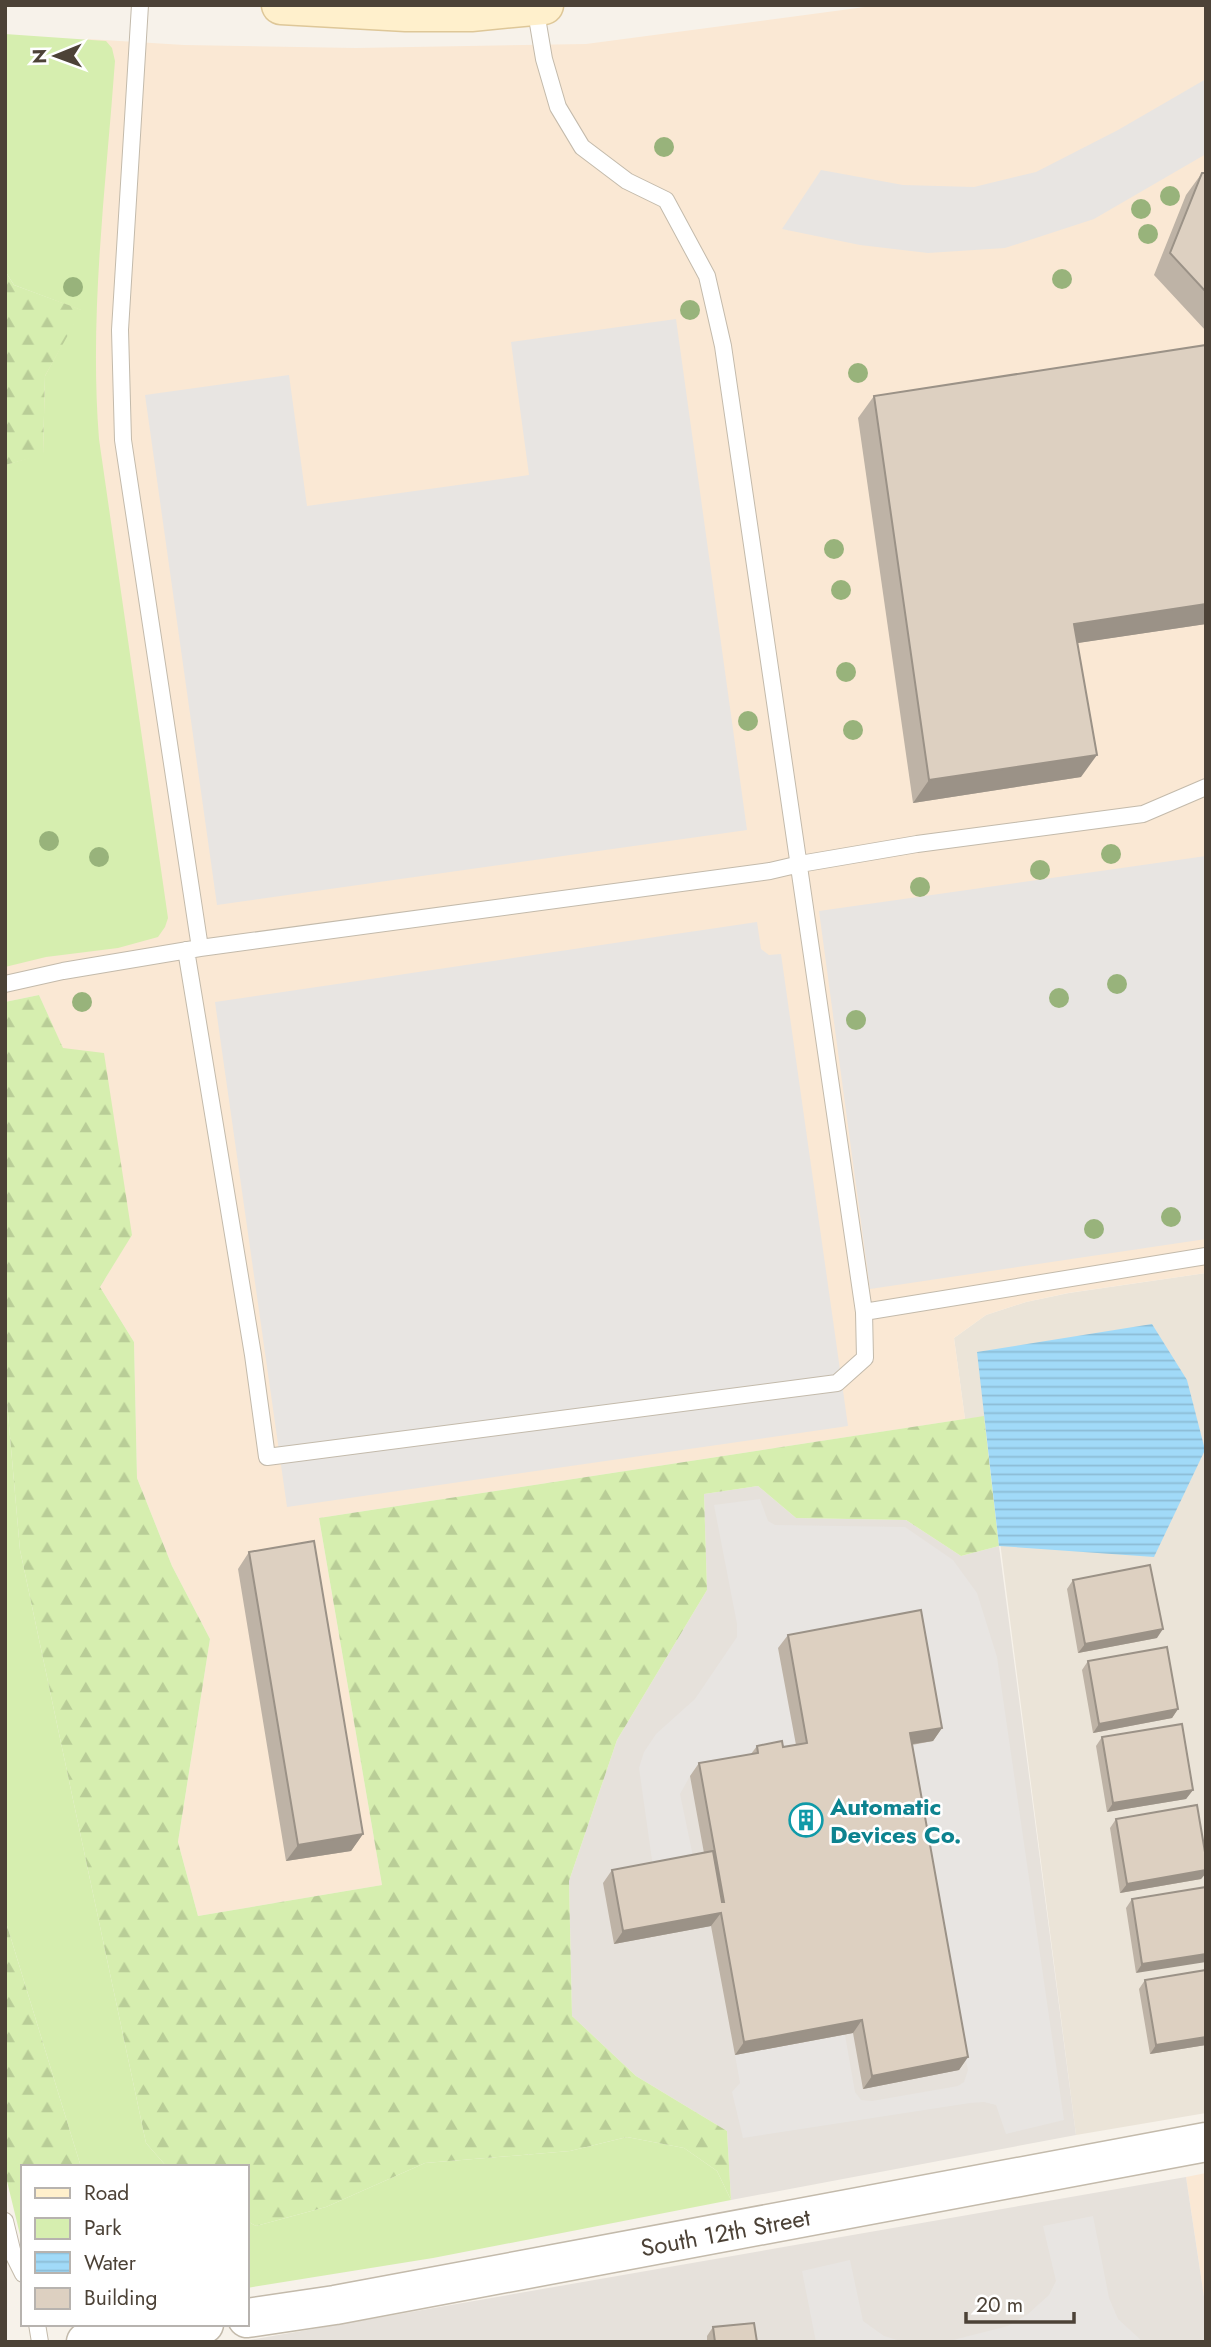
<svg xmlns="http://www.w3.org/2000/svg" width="1211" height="2347" viewBox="0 0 1211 2347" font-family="Jost,sans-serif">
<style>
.residential{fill:#ebe4d8}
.commercial{fill:#fae8d4}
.industrial{fill:#e6e1db}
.green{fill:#d6eeaf}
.forest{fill:url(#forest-firs)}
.parking{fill:#e8e5e2}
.water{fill:url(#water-rules)}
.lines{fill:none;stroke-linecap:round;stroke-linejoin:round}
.service-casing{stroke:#c3baab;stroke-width:18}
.tertiary-casing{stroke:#c3baab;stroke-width:41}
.secondary-casing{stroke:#dec798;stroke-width:41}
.service{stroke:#fff;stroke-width:16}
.tertiary{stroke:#fff;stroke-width:38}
.secondary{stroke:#fff0cc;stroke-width:38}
.tree{fill:#98b37b}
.wall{fill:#beb3a6}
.shaded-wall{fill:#9b9287}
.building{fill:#ddd0c1;stroke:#9b9287;stroke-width:2}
.labels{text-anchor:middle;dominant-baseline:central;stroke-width:5;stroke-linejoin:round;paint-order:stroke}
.culture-label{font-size:24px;font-weight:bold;fill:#0d838f;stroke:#fff;text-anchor:start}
.street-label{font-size:24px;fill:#4c4237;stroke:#fff}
</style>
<defs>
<pattern id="forest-firs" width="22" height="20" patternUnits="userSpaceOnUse" patternTransform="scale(1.75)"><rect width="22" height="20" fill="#d6eeaf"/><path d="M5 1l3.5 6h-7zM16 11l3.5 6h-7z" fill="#b9cd97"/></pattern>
<pattern id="water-rules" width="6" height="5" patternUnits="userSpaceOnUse" patternTransform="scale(1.75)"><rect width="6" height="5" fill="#a1daf8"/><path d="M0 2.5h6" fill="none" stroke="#8cbcd5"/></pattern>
</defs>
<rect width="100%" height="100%" fill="#f7f2ea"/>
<!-- residential -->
<path class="residential" d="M1206 1273V2113L1076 2135 984 1417 965 1419 954 1338 986 1315 1026 1302 1069 1293Z"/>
<!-- commercial -->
<path class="commercial" d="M880 5H1206V1273L1068 1293 1026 1302 986 1315 954 1338 965 1419 319 1518 382 1885 198 1916 178 1842 210 1639 172 1566 137 1478 134 1342 100 1287 132 1234 63 1049 39 995 5 1002V465L43 454 45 376 88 39 184 45 356 48 586 44Z
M1206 2173V2310L1186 2177Z"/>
<!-- industrial -->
<path class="industrial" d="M758 1486 796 1518 906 1520 961 1556 999 1546 1076 2135 731 2200 727 2131 636 2076 572 2016 569 1881 617 1740 707 1590 704 1494Z
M1186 2177 1206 2310V2342H238Z"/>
<!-- green -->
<path class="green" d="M5 34 106 41 112 48 115 61C106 186 89 313 99 439L168 918 165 927 158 937 118 948 46 957 5 967V465L43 454 45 376 81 310 14 285 5 271Z
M5 1380 20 1550 146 2143 167 2167H81L5 1919Z
M627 2137 684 2148 717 2171 731 2200 433 2258 247 2288V2221L256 2226 326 2207 425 2163 570 2151Z"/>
<!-- forest -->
<path class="forest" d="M5 271 14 285 82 310 45 376 43 455 5 465Z
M39 995 63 1048 104 1053 132 1235 100 1287 134 1342 137 1478 172 1566 210 1639 178 1842 198 1916 382 1885 319 1518 984 1416 999 1546 961 1556 906 1520 796 1518 758 1486 704 1494 707 1590 617 1740 569 1881 572 2016 636 2076 727 2131 731 2200 717 2171 684 2148 627 2137 570 2151 425 2163 326 2207 256 2226 247 2221V2167H167L146 2143 20 1550 5 1380V1002Z
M5 1919 81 2167H23V2247L5 2173Z"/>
<!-- parking -->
<path class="parking" d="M1206 79V154L1094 219 1005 248 928 253 860 245 782 229 821 170 903 185 974 187 1036 172 1118 130Z
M676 319 747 830 217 905 145 395 289 375 307 506 529 475 511 342Z
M1206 856V1239L870 1289 819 911Z
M757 922 761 949 769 955 781 954 848 1426 287 1507 215 1002Z
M760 1499 768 1521 775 1525 905 1527 953 1560 977 1593 997 1657 1064 2120 1006 2134 996 2105 984 2102 970 2103 743 2138 732 2092 740 2083 735 2055 845 2035 855 2092 861 2100 872 2101 958 2086 964 2082 968 2070 900 1746 933 1741 798 1756 690 1776 680 1794 695 1866 654 1874 639 1768 644 1752 656 1734 695 1699 737 1637V1624L714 1505Z
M1093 2216 1109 2298 1118 2319 1143 2342H933L953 2340 1008 2326 1028 2314 1049 2295 1056 2281 1043 2226Z
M850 2260 863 2321 884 2336 904 2342H816L802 2271Z"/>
<!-- water -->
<path class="water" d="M1152 1324 1187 1380 1205 1450 1154 1557 999 1546 977 1352Z"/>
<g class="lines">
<defs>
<path id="service" d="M140 5 120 330 123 440 200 948
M535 6 544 59 558 107 582 147 627 181 666 200 707 276 723 346 864 1312 1206 1256
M186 950 253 1355 267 1457 837 1383 865 1358 864 1312
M5 984 63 971 200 948 770 871 800 864 917 844 1143 814 1206 787
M5 2221 13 2254 23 2274
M37 2324 40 2342"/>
<g id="tertiary">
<path id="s1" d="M247 2318 335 2305 1206 2142"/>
<path d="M86 2342 204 2324"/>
</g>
<path id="secondary" d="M281 5 406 12H471L544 5"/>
</defs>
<!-- service casing -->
<use href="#service" class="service-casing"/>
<!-- tertiary casing -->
<use href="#tertiary" class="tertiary-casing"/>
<!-- secondary casing -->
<use href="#secondary" class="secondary-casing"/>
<!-- service -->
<use href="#service" class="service"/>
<!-- tertiary -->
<use href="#tertiary" class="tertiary"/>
<!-- secondary -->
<use href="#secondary" class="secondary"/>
</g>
<!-- trees -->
<g class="tree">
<circle cx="664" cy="147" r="10"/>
<circle cx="1170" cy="196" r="10"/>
<circle cx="1141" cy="209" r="10"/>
<circle cx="1148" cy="234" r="10"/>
<circle cx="1062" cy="279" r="10"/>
<circle cx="73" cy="287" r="10"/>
<circle cx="690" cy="310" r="10"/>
<circle cx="858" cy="373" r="10"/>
<circle cx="834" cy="549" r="10"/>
<circle cx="841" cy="590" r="10"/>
<circle cx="846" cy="672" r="10"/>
<circle cx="748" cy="721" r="10"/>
<circle cx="853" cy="730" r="10"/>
<circle cx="49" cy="841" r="10"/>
<circle cx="1111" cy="854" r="10"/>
<circle cx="99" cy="857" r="10"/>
<circle cx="1040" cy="870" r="10"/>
<circle cx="920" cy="887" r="10"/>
<circle cx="1117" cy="984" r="10"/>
<circle cx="1059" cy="998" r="10"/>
<circle cx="82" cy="1002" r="10"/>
<circle cx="856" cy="1020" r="10"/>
<circle cx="1171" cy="1217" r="10"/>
<circle cx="1094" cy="1229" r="10"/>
</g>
<!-- wall -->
<path class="wall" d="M1202 173H1206V331L1154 275 1186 195Z
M1206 345V624L1077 643 1081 777 913 803 858 418 874 396Z
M249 1552 363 1834 351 1851 286 1861 238 1569Z
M1073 1580 1157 1638 1078 1653 1067 1589Z
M788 1635 942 1728 933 1741 912 1745 968 2057 959 2070 863 2089 853 2033 735 2055 711 1926 614 1944 603 1883 612 1870 704 1853 690 1776 699 1763 751 1754 757 1746 783 1747 796 1745 778 1648Z
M1088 1661 1178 1709 1172 1718 1093 1733 1082 1670Z
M1102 1737 1193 1790 1186 1799 1107 1812 1096 1746Z
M1116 1819 1206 1858V1873L1201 1879 1120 1893 1110 1828Z
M1206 1887 1136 1973 1126 1908 1132 1899Z
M1145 1980 1206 2045 1150 2054 1139 1989Z
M713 2327 757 2342H707V2336Z"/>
<!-- shaded-wall -->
<path class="shaded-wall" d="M1206 604V624L1058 646 1074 624Z
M1097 755 1081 777 913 803 929 780Z
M1163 1629 1157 1638 1078 1653 1085 1644Z
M1178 1709 1172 1718 1093 1733 1099 1724Z
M942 1728 933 1741 900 1746 910 1733Z
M1193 1790 1186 1799 1107 1812 1113 1803Z
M363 1834 351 1851 286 1861 298 1845Z
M1206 1870V1873L1201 1879 1120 1893 1127 1884Z
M721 1913 711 1926 614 1944 623 1931Z
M1206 1954V1962L1136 1973 1142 1964Z
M862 2020 853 2033 735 2055 744 2042Z
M1206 2037V2045L1150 2054 1156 2045Z
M968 2057 959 2070 863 2089 872 2076Z"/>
<!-- building -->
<path class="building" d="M1202 173H1206V292L1170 253Z
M1206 345V604L1074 624 1097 755 929 780 874 396Z
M314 1541 363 1834 298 1845 249 1552Z
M1150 1565 1163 1629 1085 1644 1073 1580Z
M921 1610 942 1728 910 1733 968 2057 872 2076 862 2020 744 2042 721 1913 623 1931 612 1870 713 1851 722 1902H724L699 1763 758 1753 757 1746 782 1741 783 1747 807 1743 788 1635Z
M1167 1647 1178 1709 1099 1724 1088 1661Z
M1182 1724 1193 1790 1113 1803 1102 1737Z
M1197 1805 1206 1858V1870L1127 1884 1116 1819Z
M1206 1887V1954L1142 1964 1132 1899Z
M1206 1970V2037L1156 2045 1145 1980Z
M754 2323 757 2342H715L713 2327Z"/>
<!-- icons -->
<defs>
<symbol id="building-ring" viewBox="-11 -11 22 22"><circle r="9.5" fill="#fff" stroke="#0f9aa8" stroke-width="1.5"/><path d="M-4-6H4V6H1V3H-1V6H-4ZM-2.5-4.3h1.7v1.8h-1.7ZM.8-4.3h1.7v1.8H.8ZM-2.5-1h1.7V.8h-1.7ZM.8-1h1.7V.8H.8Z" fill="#0f9aa8"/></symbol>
</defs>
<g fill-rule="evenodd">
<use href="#building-ring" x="787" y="1801" width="38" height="38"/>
</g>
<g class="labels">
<!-- culture labels -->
<g class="culture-label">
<text x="830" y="1806">Automatic<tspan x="830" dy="28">Devices Co.</tspan></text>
</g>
<!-- street labels -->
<g class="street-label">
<text stroke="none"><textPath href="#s1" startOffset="486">South 12th Street</textPath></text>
</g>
</g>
<!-- border -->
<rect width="1211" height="2347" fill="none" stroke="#4c4237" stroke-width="14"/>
<!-- legend -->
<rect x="21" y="2165" width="228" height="161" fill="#ffffff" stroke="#b7b3af" stroke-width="2"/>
<rect x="35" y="2188" width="35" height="10" fill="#fff0cc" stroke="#b7b3af" stroke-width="2"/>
<text x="84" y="2200" font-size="21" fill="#4c4237">Road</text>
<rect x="35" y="2218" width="35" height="21" fill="#d6eeaf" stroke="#b7b3af" stroke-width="2"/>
<text x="84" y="2235" font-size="21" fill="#4c4237">Park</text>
<rect x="35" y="2252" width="35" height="21" fill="url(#water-rules)" stroke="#b7b3af" stroke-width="2"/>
<text x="84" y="2270" font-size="21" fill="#4c4237">Water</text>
<rect x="35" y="2288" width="35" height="21" fill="#ddd0c1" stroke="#b7b3af" stroke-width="2"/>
<text x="84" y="2305" font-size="21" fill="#4c4237">Building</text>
<!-- north arrow -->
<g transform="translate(56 56) rotate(269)" stroke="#ffffff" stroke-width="5" paint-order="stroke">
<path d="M0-5L12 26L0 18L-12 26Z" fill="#4c4237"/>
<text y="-10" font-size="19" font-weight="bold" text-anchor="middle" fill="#4c4237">N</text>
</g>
<!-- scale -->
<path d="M966 2312v10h108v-10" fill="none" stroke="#4c4237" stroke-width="3.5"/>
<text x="976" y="2312" font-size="21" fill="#4c4237" stroke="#ffffff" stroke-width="5" paint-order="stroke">20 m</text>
</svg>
